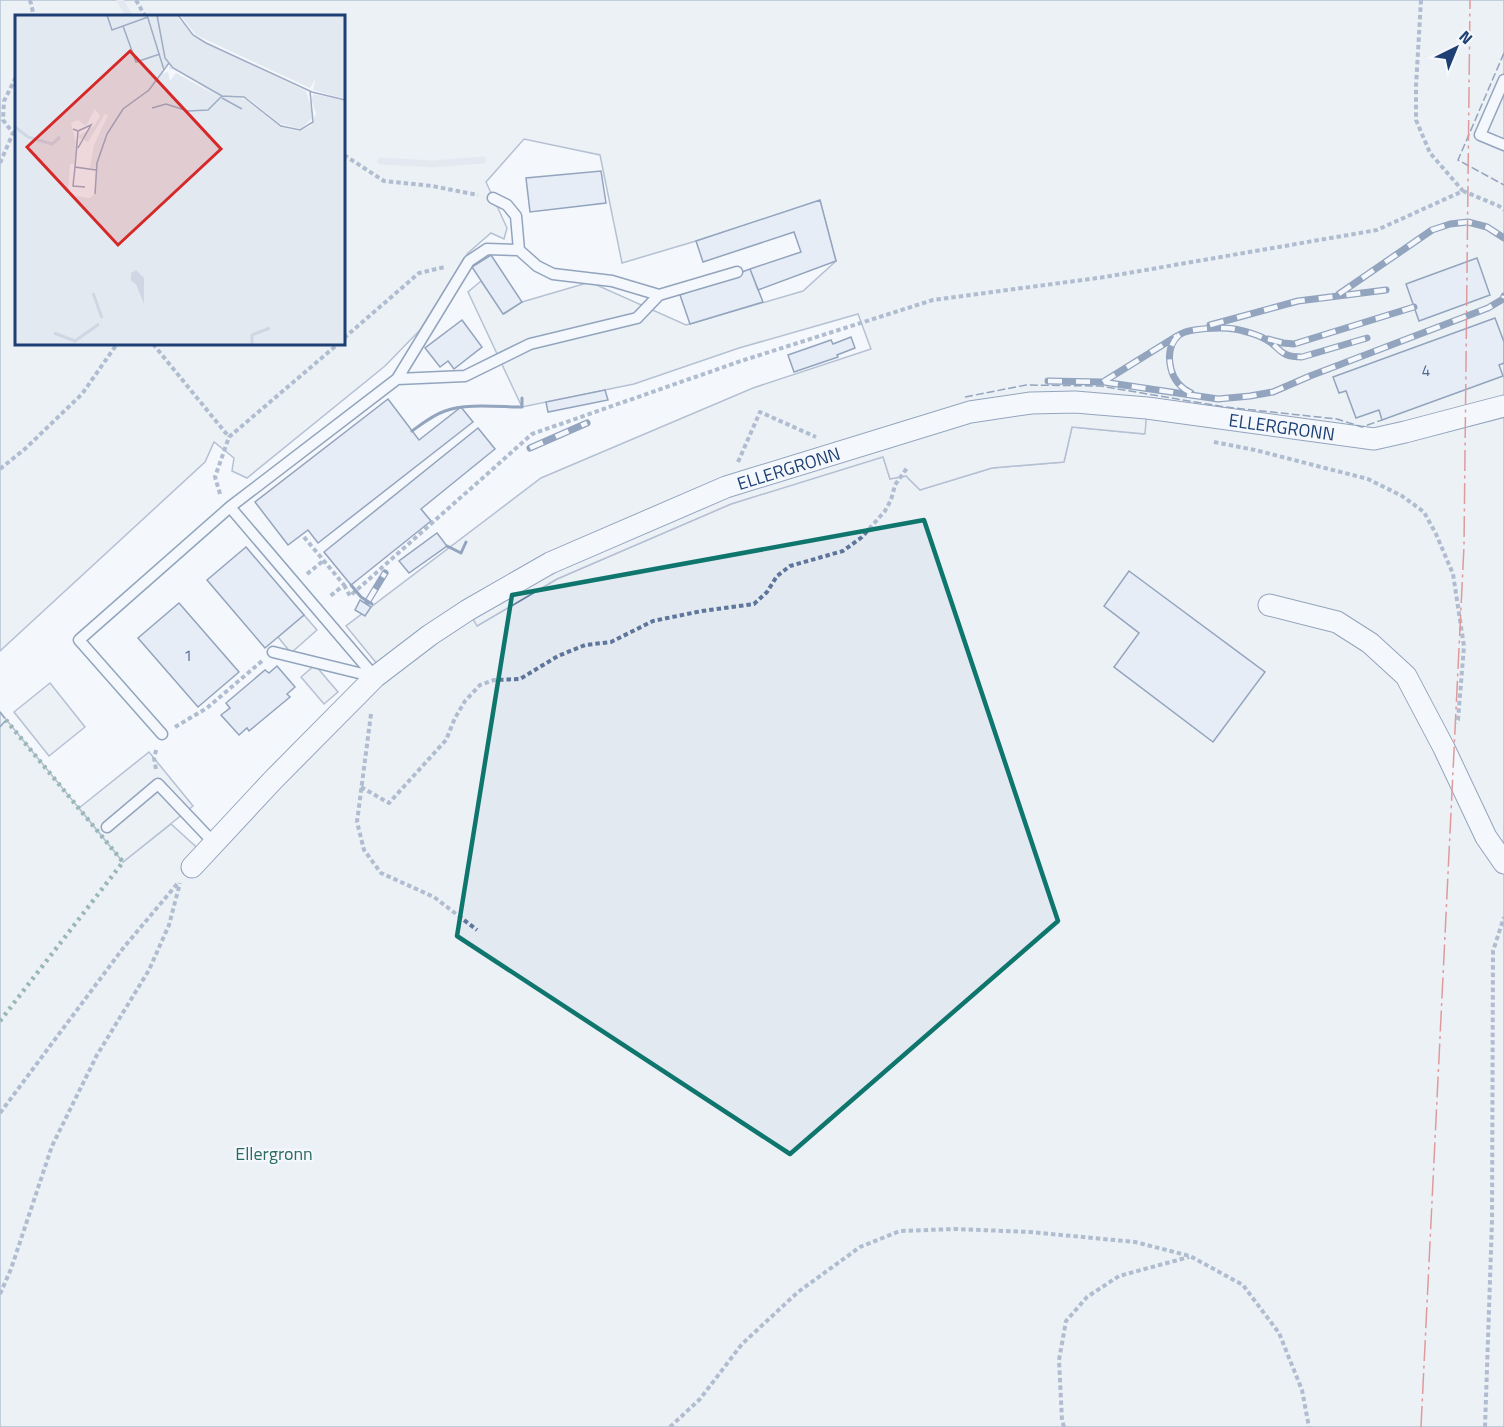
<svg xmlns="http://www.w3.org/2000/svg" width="1504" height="1427" viewBox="0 0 1504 1427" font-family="'Titillium Web',sans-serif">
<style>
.green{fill:#e3e9f0;stroke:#687fa3;stroke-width:1.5;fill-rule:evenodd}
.parking{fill:#e3e8f0;stroke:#687fa3;stroke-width:1.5}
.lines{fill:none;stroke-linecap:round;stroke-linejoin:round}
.stream{stroke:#cfd7e4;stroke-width:7}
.building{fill:#d5e0f0;stroke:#1d3f73;stroke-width:1.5}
.lane-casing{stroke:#1d3f73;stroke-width:13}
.street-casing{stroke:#1d3f73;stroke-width:23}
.path{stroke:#5e769c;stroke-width:4;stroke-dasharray:4.5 3;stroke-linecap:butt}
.lane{stroke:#f4f7fb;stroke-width:10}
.street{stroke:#f4f7fb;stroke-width:21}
.rail-casing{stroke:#1d3f73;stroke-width:7}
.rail{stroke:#f4f7fb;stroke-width:4.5;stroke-dasharray:14;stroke-linecap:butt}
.hedge{stroke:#2c6c60;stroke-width:4.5;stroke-dasharray:3 4.5;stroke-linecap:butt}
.fence{stroke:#1d3f73;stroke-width:1.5;stroke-dasharray:8 3;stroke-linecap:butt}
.wall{stroke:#1d3f73;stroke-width:3}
.power{stroke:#c62828;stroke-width:1.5;stroke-dasharray:21 4.5 3 4.5;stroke-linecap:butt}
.marked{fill:none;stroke:#0f766e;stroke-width:4.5;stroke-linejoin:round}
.labels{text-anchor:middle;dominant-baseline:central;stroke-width:4.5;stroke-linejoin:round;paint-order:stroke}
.number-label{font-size:15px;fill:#4b6792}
.street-label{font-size:18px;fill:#1d3f73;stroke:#f4f7fb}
.park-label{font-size:18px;fill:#2c6c60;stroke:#f4f7fb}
.inset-river{fill:none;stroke:#cfd7e4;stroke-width:3}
.inset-road{fill:none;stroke:#9eadc5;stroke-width:1.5}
.view{fill:#d62828;fill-opacity:0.15;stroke:#d62828;stroke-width:3}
.inset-edge{fill:none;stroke:#1d3f73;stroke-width:3}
</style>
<rect width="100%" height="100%" fill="#f4f7fb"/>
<!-- green -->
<path class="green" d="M0 0H1504V1427H0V712L123 862 171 824 204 854 382 670 346 626 541 478 753 388 871 349 858 314 739 348 634 384 522 407 468 292 481 281 504 314 522 302 590 282 686 325 803 291 836 261 820 201 696 241 622 263 600 155 524 139 486 182 507 228 504 239 491 233 468 253 420 330 385 366 247 478 232 471 234 458 214 442 205 462 0 651ZM16 16H344V344H16ZM1031 403 1144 434 1072 427 1064 462 992 468 920 490 906 476 890 479 883 456 731 504 557 579 477 626 550 563Z
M50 683 85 727 49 756 14 712Z"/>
<!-- parking -->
<path class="parking" d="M1147 408 1145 434 1072 427 1064 462 992 468 920 490 906 476 890 479 883 457 731 504 557 579 477 626 468 610 726 487 970 412Z
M304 615 317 630 291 653 278 637Z
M315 665 338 692 324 704 301 677Z
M149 752 193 806 123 862 79 808Z"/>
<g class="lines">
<!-- stream -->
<path class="stream" d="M120 0 129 16
M381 161 432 164 483 160"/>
</g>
<!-- building -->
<path class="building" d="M601 171 606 203 530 212 526 178Z
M820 200 836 261 758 290 750 269 801 252 794 232 703 262 696 241Z
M491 255 522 302 503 314 472 267Z
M1477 258 1490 295 1419 321 1406 284Z
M750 269 763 302 690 324 680 295Z
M1495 318 1504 342V363L1499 365 1503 376 1382 420 1379 410 1356 418 1346 391 1339 393 1333 377Z
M462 320 482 347 454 369 448 361 440 367 425 348Z
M851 337 855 348 837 355 838 357 794 372 788 355 831 340 833 344Z
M605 390 608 400 548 412 546 402Z
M388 399 419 440 461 407 473 422 318 543 308 530 288 545 255 502Z
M478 428 495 449 421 509 431 521 351 585 324 552Z
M437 533 447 546 409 573 399 561Z
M246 547 304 615 265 648 207 580Z
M1129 571 1265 672 1213 742 1114 667 1139 633 1104 606Z
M360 600 371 607 365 616 355 610Z
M179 603 239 672 198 707 138 638Z
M277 666 295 687 287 694 290 697 249 731 247 728 239 735 221 715 230 708 226 703 265 670 269 673Z"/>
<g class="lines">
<defs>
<path id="lane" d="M1504 80 1480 135 1504 145
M659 295 737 272
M397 379 465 376 530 344 637 318 659 295 612 281 553 274 537 266 519 250
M273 652 375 677
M375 677 230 507 397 379 469 261 487 249 519 250 516 216 507 205 493 198
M162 734 79 640 230 507
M107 827 158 784 214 843"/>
<g id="street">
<path d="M1269 605 1337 622 1370 643 1406 676 1444 748 1486 837 1504 863"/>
<path id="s1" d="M192 867 273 780 375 677 430 635 468 610 550 563 726 487 970 412 1031 403 1075 402 1147 408 1374 439 1405 432 1504 406"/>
</g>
</defs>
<!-- lane casing -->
<use href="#lane" class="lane-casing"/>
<!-- street casing -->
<use href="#street" class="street-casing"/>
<!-- path -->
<path class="path" d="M30 0 34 16
M136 0 145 16
M1421 0 1416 86V120L1430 153 1463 191
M344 155 384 181 432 186 478 195
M0 163 13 133 3 120 4 101 16 77
M344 338 419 273 445 267
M153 344 229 437
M1214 442 1255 450 1368 479 1402 496 1424 512 1436 534 1453 574 1464 646 1458 720 1456 723
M738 462 760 412 816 437
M0 469 26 448 82 394 117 344
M220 494 215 477 229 437 338 344
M304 537 344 585 329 597
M307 574 323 561
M344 585 350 596 532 434 741 361 933 300 1105 277 1377 230 1463 191 1499 206 1504 210
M371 714 357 822 364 850 381 873 434 897 477 930
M175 727 207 708 262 661
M156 769 154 758 157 747
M361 787 389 803 446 740 455 718 465 701 480 685 494 680 520 679 558 656 585 645 611 642 653 621 702 611 754 604 767 592 777 576 790 566 843 551 862 537 885 511 891 500 895 485 907 468
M0 1113 124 947 178 883
M0 1294 11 1269 52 1146 97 1055 149 970 169 925 180 883
M670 1427 700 1399 742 1344 798 1292 860 1247 900 1231 955 1229 1030 1232 1135 1242 1190 1256 1243 1285 1279 1333 1302 1390 1309 1427
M1064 1427 1062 1420 1059 1360 1066 1321 1087 1297 1119 1276 1189 1257
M1485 1427 1492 1221 1493 951 1504 917"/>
<!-- lane -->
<use href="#lane" class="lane"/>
<!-- street -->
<use href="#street" class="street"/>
<defs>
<path id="rail" d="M1339 294 1432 230 1450 224 1468 222 1487 227 1504 238
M1210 325 1298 301 1386 290
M1268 339 1283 343 1294 344 1414 307
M1048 381 1103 382 1218 399 1250 396 1273 392 1310 376 1488 308 1503 299 1504 296
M1103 382 1177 336
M1191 393C1181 388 1174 381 1171 369 1168 357 1169 344 1179 335 1188 328 1223 327 1234 329 1241 330 1259 335 1265 339 1282 348 1278 357 1302 357L1367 338
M530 448 587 423
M368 601 385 573"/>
</defs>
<!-- rail casing -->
<use href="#rail" class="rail-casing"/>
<!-- rail -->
<use href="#rail" class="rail"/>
<!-- hedge -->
<path class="hedge" d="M0 1021 123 862 6 720"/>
<!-- fence -->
<path class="fence" d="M1504 53 1458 160 1504 185
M965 397 1026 385 1100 386 1225 407 1337 419 1362 427 1382 420
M0 712 6 720 0 727"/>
<!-- wall -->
<path class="wall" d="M412 431C423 423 433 415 445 411 465 403 500 407 522 407V398
M447 546 461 553 466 542
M351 585 361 597 372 604"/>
<!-- power -->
<path class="power" d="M1421 1427 1464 546 1470 0"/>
</g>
<!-- marked area -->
<path d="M0 0H1504V1427H0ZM924 520 1058 921 790 1154 457 936 512 595Z" fill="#f4f7fb" fill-opacity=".55" fill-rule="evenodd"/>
<path class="marked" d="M924 520 1058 921 790 1154 457 936 512 595Z"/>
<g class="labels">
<!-- number labels -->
<g class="number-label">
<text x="1426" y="370">4</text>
<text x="188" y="655">1</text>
</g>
<!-- street labels -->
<g class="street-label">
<text stroke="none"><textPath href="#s1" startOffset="1234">ELLERGRONN</textPath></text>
<text stroke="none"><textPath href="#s1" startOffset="730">ELLERGRONN</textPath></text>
</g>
<!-- park labels -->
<g class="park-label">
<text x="274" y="1153">Ellergronn</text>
</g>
</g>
<!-- overview -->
<g transform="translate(15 15)">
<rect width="330" height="330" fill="#f4f7fb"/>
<path d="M0 0H161L178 21 291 76 299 102 285 114 264 108 234 84 210 78 231 85 269 113 284 116 296 111 301 98 296 84 299 79 330 86V330H0ZM155 49 154 55 158 53 204 82 161 58 155 66 153 57 148 58 147 53ZM80 94 85 101 79 111 62 122 73 127 90 99 93 100 79 130 75 153 81 154 80 178 75 183 53 180 55 149H59L61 128 56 108 63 105 71 111ZM165 0H330V84L298 75 301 63 295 73 181 20Z" fill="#e3e9f0" fill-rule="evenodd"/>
<path d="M121 255 129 263V289L121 269 116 266V258Z" fill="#cfd7e4"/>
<path class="inset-river" d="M0 112 13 122 37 129 45 122M78 278 87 303M39 318 60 326 84 309M237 330V320L255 313"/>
<path class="inset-road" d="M92 0 97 15 133 2M132 0 149 55M142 0 150 43 158 53 207 81 229 82 266 111 285 115 298 107 295 76M163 0 178 20 191 28 297 77 330 85M108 11 121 47 145 39M207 83 227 94M137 93 151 89 173 96 193 95 207 81M58 114 63 116 60 152 81 155M63 116 76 110 63 133M60 152 58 171 70 172M80 179 82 148 92 119 108 94 134 75 154 48"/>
<path class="view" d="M115 36 206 134 103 230 12 132Z"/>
<rect width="330" height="330" class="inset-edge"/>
</g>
<!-- north arrow -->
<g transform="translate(1456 48) rotate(43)" stroke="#f4f7fb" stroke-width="4.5" paint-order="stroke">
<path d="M0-4.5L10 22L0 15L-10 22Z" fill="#1d3f73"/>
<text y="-9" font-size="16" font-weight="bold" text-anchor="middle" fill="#1d3f73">N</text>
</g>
</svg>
